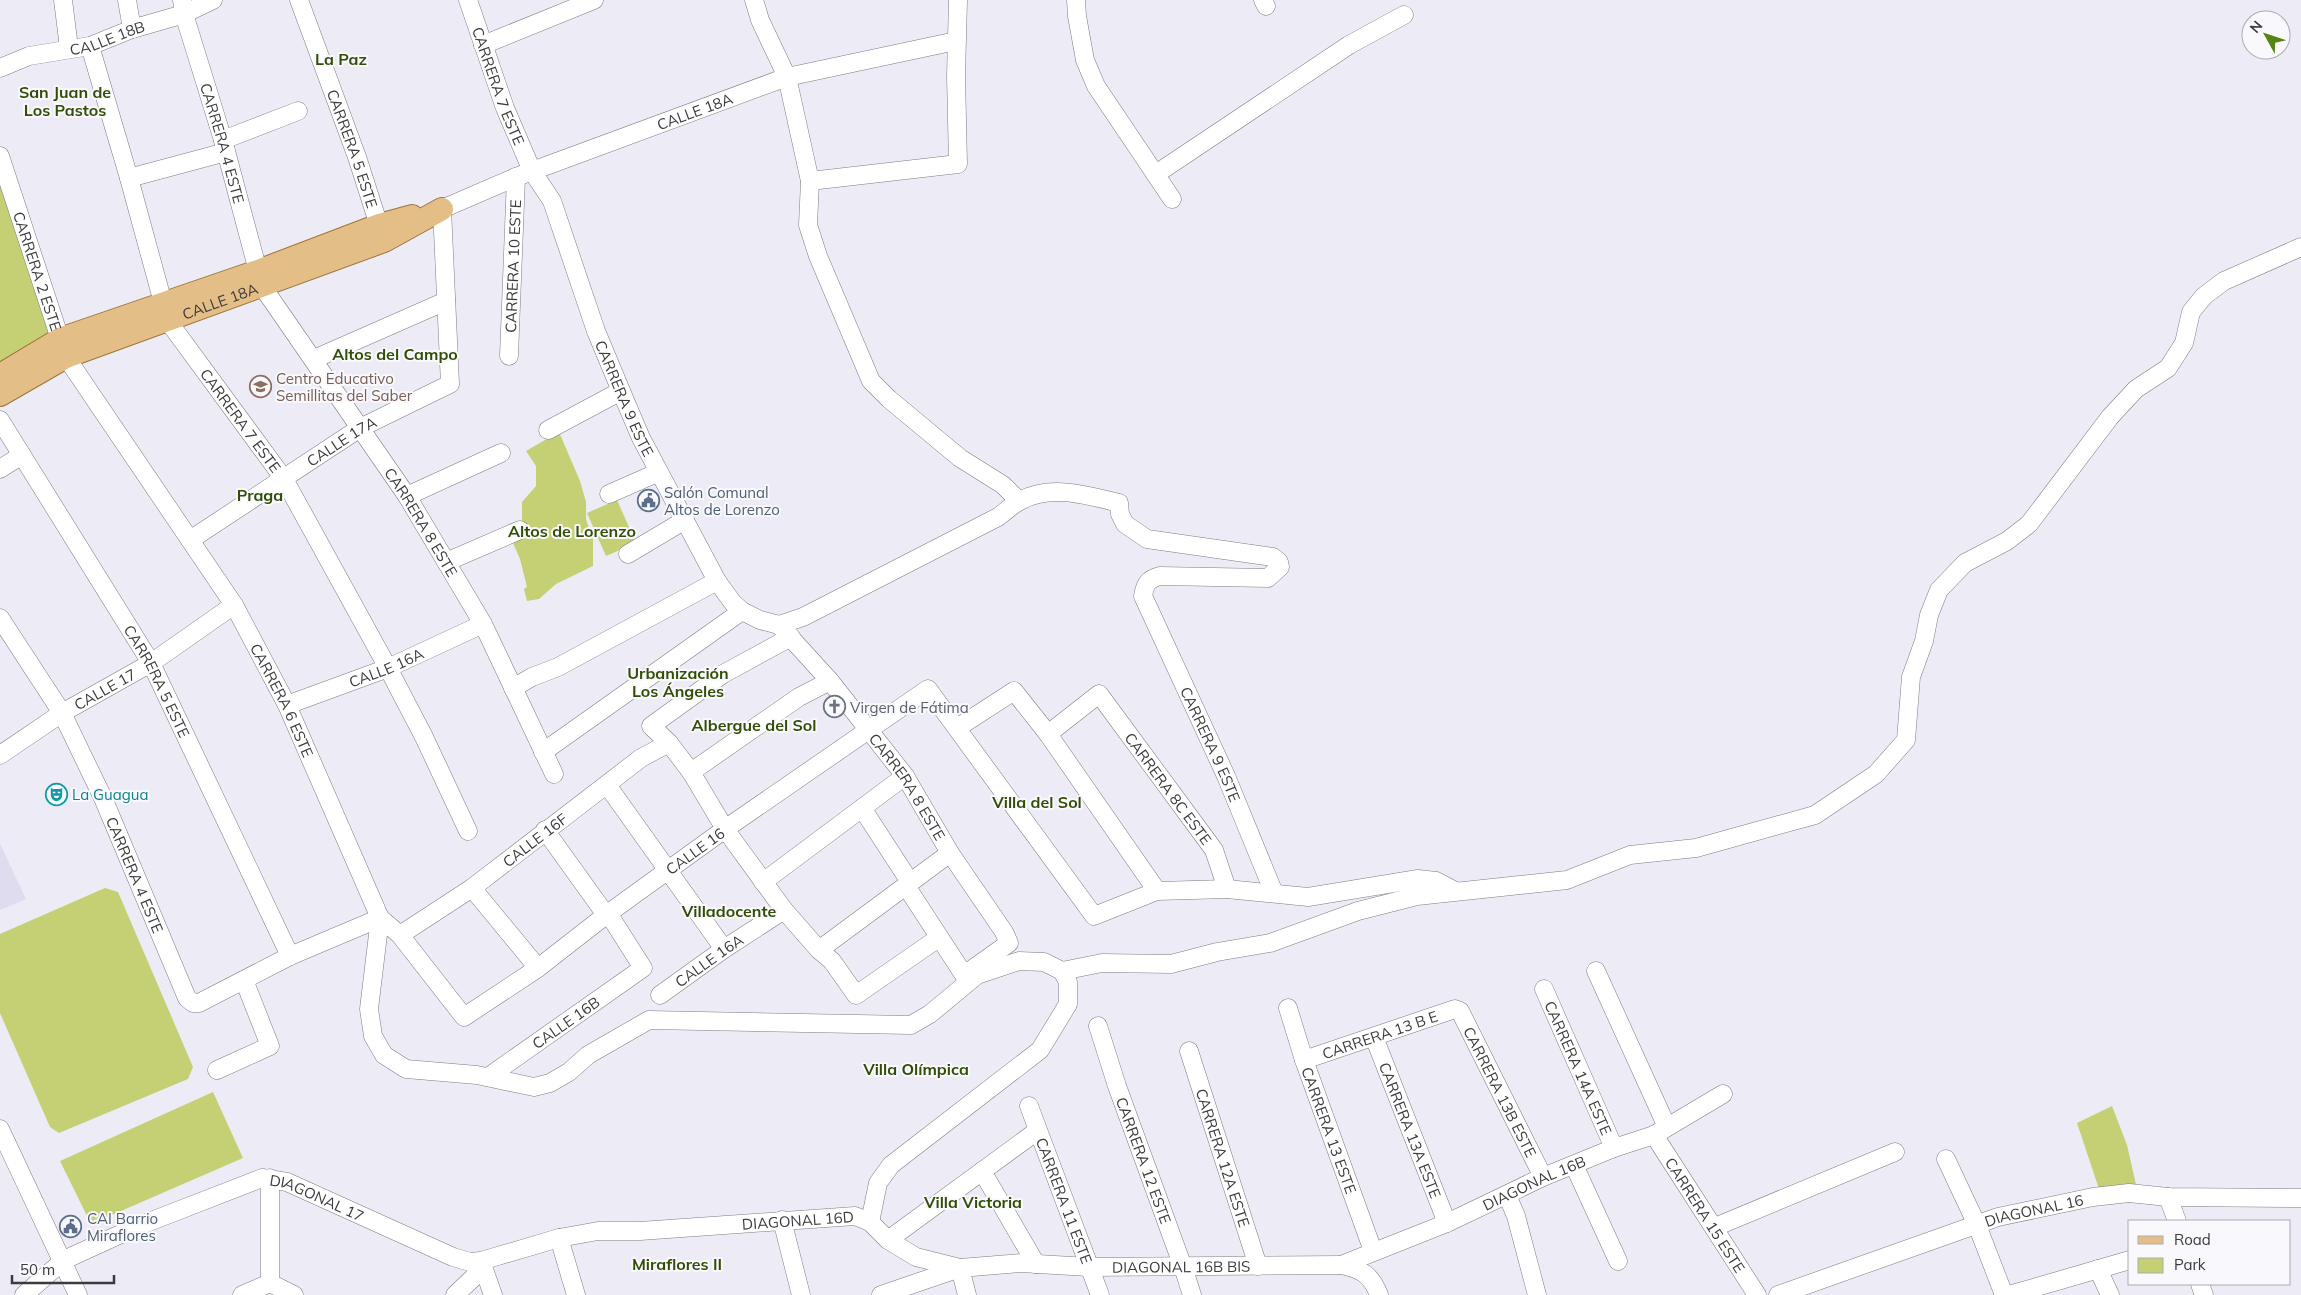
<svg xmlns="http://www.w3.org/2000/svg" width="2301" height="1295" viewBox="0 0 2301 1295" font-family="Mulish,sans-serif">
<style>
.built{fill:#dedcee}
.green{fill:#c5d074}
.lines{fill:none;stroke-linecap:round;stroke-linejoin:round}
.minor-casing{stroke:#7d7d86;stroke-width:19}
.major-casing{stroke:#9d7439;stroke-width:24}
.minor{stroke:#fff;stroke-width:18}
.major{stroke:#e4be87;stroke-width:22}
.labels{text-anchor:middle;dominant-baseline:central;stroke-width:4;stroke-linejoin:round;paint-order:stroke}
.street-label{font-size:15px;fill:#3b3a3e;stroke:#f9f9fd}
.education-label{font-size:15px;fill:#785e54;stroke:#f9f9fd;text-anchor:start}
.service-label{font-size:15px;fill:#4e5e75;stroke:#f9f9fd;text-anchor:start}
.worship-label{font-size:15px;fill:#5b616d;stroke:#f9f9fd;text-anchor:start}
.culture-label{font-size:15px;fill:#0d838f;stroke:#f9f9fd;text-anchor:start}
.neighbourhood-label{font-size:16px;font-weight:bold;fill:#324e06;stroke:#f9f9fd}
</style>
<rect width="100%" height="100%" fill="#ecebf6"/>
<!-- built -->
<path class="built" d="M0 844 26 899 0 910Z"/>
<!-- green -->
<path class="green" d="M0 172 49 334 0 365Z
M559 432 580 481 586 502V519L593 540V566L556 584 539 599 527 601 524 589 527 587 520 559 513 543 522 537V502L536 486V466L526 451Z
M617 500 636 543 606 556 587 513Z
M105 888 118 892 193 1067 188 1079 59 1133 50 1127 0 1013V934Z
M213 1092 243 1158 91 1224 60 1161Z
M2112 1106 2127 1145 2137 1189 2100 1192 2077 1123Z"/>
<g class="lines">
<defs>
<g id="minor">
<path d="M63 0 69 48"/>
<path d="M127 0 132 29"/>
<path id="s1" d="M182 0 184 14 223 140 262 286 407 496 483 624 554 774"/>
<path id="s2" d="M299 0 357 157 383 238"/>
<path id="s3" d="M468 0 505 108 532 171 552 201 596 331 621 391 641 438 717 581 733 603 742 611 760 620 779 625 830 681 905 776 950 853 1004 932 1009 943 964 975 906 886"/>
<path d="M754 0 760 20 787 77 810 181 808 225 818 256 871 381 889 399 960 458 1003 485 1019 501"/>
<path d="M1076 0 1077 16 1085 60 1096 86 1172 199"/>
<path d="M1263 0 1266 6"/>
<path d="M483 45 594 0"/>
<path id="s4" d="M90 46 129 178 168 321 284 479 388 668 424 737 468 831"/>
<path id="s5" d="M0 68 29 56 90 46 132 29 184 14 213 0"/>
<path d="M223 140 298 111"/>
<path id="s6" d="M0 156 66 357 234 605 287 705 380 918 369 1009 373 1036 384 1055 406 1069 477 1075 534 1087 550 1083 569 1072 588 1055 649 1020 911 1025 930 1014 977 975 1019 961 1044 962 1062 971 1068 982V1004L1040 1050 891 1165 878 1183 870 1222"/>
<path d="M1156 174 1349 45 1404 15"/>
<path d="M129 178 226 152"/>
<path d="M810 181 958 164 956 76 958 0"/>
<path id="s7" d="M509 356 516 177"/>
<path d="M314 359 446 301"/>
<path id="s8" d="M0 420 151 663 290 956"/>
<path d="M548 430 621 391"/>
<path d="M0 469 22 455"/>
<path d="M609 494 659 472"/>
<path d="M407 496 501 453"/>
<path id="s9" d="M190 540 360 428 450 384 442 209 516 177 787 77 956 41"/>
<path d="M628 554 685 520"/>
<path d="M446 562 520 530"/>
<path id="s10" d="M0 618 62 713 103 798 187 998 193 1003H199L290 956 380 918"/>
<path id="s11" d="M779 625 803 617 998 517C1005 512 1012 505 1020 501 1050 484 1087 495 1119 503L1120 514 1125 524 1147 539 1273 557 1279 562 1280 567 1268 578 1160 576C1148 579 1145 584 1143 596L1226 776 1274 893"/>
<path d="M791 637 723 674 651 726 669 743 691 772 725 829 784 910 819 950 832 961 856 995 937 939"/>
<path d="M513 688 532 677 558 667 717 581"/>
<path id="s12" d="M287 705 388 668 483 624"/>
<path d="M957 728 1014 691 1048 734 1157 891"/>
<path id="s13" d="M1048 734 1099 694 1214 850 1227 889"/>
<path d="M543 752 742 611"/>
<path id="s14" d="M0 755 62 713 151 663 234 605"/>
<path d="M691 772 799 697 830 681"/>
<path d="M607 785 724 949"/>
<path d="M862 808 910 882"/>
<path d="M545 830 606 915"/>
<path d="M763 882 905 776"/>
<path d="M472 888 538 968"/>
<path id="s15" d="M380 918 400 935 464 1017 538 968 606 915 725 829 928 689 1094 916 1157 891 1227 889 1308 897 1418 879 1436 881 1455 891"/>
<path id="s16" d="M400 935 472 888 641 758 669 743"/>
<path d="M819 950 950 853"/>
<path d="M1062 971 1102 963 1171 964 1217 952 1270 943 1358 911 1417 896 1567 880 1630 855 1696 848 1815 815 1876 774 1906 740 1911 677 1924 641 1929 615 1939 590 1965 563 2007 541 2029 524 2110 417 2136 389 2168 368 2184 343 2191 312 2204 296 2224 281 2301 247"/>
<path d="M1596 971 1667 1127"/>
<path id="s17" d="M1544 989 1614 1148"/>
<path id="s18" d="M660 995 724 949 784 910"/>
<path id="s19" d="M1288 1008 1304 1060 1373 1251"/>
<path id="s20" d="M1098 1026 1117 1086 1183 1267 1192 1295"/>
<path id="s21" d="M1374 1037 1447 1223"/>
<path id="s22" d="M1189 1051 1258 1266"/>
<path id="s23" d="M1304 1060 1455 1009 1460 1011 1543 1177"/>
<path d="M217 1070 270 1046 244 980"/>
<path id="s24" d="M488 1077 643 968 608 913"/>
<path id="s25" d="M1029 1106 1100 1295"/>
<path d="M0 1129 78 1295"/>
<path id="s26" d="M1654 1135 1757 1295"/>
<path d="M1946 1159 1977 1225 2004 1295"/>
<path d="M1574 1165 1618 1261"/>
<path d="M982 1171 1036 1264"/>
<path d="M1507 1195 1516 1216 1537 1295"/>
<path d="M2168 1197 2177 1221"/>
<path d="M782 1220 801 1295"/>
<path d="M1715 1227 1895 1152"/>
<path d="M559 1238 576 1295"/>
<path d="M888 1240 1037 1131"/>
<path d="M481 1261 493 1295"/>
<path id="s27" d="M1341 1265 1447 1223 1543 1177 1614 1148 1654 1135 1723 1094"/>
<path d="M2098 1269 2110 1295"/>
<path d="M270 1283V1178"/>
<path d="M2200 1284 2204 1295"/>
<path id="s28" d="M24 1295 64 1260 136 1227 262 1178 287 1182 453 1257 470 1262 481 1261 559 1238 598 1231H640L855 1216 870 1222 888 1240 916 1257 960 1268 967 1295"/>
<path d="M242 1295 270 1283 294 1295"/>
<path d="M455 1295 474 1277 481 1261"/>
<path id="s29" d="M881 1295 960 1268 1021 1263 1089 1267 1341 1265C1361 1269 1371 1274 1379 1295"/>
<path id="s30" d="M1778 1295 1998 1217 2093 1197 2129 1193 2168 1197 2301 1198"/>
<path d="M2009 1295 2130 1260"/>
</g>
<g id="major">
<path d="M0 375 60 339 258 271 379 225 412 216"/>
<path id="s31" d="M0 395 66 357 384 241 442 209"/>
</g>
</defs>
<!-- minor casing -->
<use href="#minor" class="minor-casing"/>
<!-- major casing -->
<use href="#major" class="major-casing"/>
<!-- minor -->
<use href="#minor" class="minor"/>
<!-- major -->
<use href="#major" class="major"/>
</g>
<!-- icons -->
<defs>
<symbol id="school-ring" viewBox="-11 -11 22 22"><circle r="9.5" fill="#f9f9fd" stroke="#8d6e63" stroke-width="1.5"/><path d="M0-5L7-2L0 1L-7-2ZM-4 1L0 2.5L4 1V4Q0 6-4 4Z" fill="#8d6e63"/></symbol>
<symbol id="civic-ring" viewBox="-11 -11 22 22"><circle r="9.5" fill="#f9f9fd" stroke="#5c6f8a" stroke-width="1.5"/><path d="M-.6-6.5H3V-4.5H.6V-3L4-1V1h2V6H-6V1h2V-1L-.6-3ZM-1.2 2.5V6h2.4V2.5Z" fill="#5c6f8a"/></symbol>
<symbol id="church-ring" viewBox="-11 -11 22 22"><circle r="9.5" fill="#f9f9fd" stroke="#6b7280" stroke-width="1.5"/><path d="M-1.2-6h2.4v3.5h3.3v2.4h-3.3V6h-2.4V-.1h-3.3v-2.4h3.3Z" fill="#6b7280"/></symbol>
<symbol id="theatre-ring" viewBox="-11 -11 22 22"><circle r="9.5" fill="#f9f9fd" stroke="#0f9aa8" stroke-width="1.5"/><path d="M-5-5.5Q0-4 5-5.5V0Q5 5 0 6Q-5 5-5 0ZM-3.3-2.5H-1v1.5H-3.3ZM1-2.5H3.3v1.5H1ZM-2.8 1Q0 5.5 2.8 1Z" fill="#0f9aa8"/></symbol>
</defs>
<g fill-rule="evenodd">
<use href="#school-ring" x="248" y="374" width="25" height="25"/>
<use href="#civic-ring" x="636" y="488" width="25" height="25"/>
<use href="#church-ring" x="822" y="694" width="25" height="25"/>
<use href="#theatre-ring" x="44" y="782" width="25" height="25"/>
<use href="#civic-ring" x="58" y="1214" width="25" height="25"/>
</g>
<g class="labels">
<!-- street labels -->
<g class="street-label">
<text stroke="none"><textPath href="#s5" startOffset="112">CALLE 18B</textPath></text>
<text stroke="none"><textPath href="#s3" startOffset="91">CARRERA 7 ESTE</textPath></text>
<text stroke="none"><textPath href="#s9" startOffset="750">CALLE 18A</textPath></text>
<text stroke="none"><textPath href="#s1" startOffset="149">CARRERA 4 ESTE</textPath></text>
<text stroke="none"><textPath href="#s2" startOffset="158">CARRERA 5 ESTE</textPath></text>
<text stroke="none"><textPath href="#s7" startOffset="90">CARRERA 10 ESTE</textPath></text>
<text stroke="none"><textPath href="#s6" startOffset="121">CARRERA 2 ESTE</textPath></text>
<text stroke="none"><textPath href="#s31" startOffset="240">CALLE 18A</textPath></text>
<text stroke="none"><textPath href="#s3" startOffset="429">CARRERA 9 ESTE</textPath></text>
<text stroke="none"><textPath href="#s4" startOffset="409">CARRERA 7 ESTE</textPath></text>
<text stroke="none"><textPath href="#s9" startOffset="181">CALLE 17A</textPath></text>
<text stroke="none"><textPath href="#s1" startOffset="582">CARRERA 8 ESTE</textPath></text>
<text stroke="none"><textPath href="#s12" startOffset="106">CALLE 16A</textPath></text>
<text stroke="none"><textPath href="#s8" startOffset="305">CARRERA 5 ESTE</textPath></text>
<text stroke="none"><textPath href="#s14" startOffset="124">CALLE 17</textPath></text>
<text stroke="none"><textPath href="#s6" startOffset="618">CARRERA 6 ESTE</textPath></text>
<text stroke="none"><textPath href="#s11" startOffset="878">CARRERA 9 ESTE</textPath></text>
<text stroke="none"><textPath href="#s3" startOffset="920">CARRERA 8 ESTE</textPath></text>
<text stroke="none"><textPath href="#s13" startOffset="182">CARRERA 8C ESTE</textPath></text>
<text stroke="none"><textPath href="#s16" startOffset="165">CALLE 16F</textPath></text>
<text stroke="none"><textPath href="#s15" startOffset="415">CALLE 16</textPath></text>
<text stroke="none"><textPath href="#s10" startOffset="291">CARRERA 4 ESTE</textPath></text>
<text stroke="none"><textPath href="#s18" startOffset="60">CALLE 16A</textPath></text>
<text stroke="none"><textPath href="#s24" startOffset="95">CALLE 16B</textPath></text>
<text stroke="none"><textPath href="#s23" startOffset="80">CARRERA 13 B E</textPath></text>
<text stroke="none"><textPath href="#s17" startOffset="86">CARRERA 14A ESTE</textPath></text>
<text stroke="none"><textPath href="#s23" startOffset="255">CARRERA 13B ESTE</textPath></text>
<text stroke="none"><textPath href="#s19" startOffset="129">CARRERA 13 ESTE</textPath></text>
<text stroke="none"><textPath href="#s21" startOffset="100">CARRERA 13A ESTE</textPath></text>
<text stroke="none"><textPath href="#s22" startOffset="112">CARRERA 12A ESTE</textPath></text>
<text stroke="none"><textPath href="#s20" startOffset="142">CARRERA 12 ESTE</textPath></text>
<text stroke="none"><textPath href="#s27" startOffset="210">DIAGONAL 16B</textPath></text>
<text stroke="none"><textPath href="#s28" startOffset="326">DIAGONAL 17</textPath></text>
<text stroke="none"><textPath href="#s25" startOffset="101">CARRERA 11 ESTE</textPath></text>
<text stroke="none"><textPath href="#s30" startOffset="270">DIAGONAL 16</textPath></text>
<text stroke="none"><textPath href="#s26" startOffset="95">CARRERA 15 ESTE</textPath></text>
<text stroke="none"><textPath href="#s28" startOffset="825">DIAGONAL 16D</textPath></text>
<text stroke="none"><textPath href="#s29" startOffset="305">DIAGONAL 16B BIS</textPath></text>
</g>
<!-- education labels -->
<g class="education-label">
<text x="276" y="378">Centro Educativo<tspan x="276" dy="17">Semillitas del Saber</tspan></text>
</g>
<!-- service labels -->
<g class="service-label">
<text x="664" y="492">Salón Comunal<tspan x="664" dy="17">Altos de Lorenzo</tspan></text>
<text x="87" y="1218">CAI Barrio<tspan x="87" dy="17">Miraflores</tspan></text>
</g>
<!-- worship labels -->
<g class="worship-label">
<text x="850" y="707">Virgen de Fátima</text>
</g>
<!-- culture labels -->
<g class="culture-label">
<text x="72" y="794">La Guagua</text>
</g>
<!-- neighbourhood labels -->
<g class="neighbourhood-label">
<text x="341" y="59">La Paz</text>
<text x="65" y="92">San Juan de<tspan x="65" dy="18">Los Pastos</tspan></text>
<text x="395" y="354">Altos del Campo</text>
<text x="260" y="495">Praga</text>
<text x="572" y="531">Altos de Lorenzo</text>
<text x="678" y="673">Urbanización<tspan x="678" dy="18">Los Ángeles</tspan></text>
<text x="754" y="725">Albergue del Sol</text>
<text x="1037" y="802">Villa del Sol</text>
<text x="729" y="911">Villadocente</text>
<text x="916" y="1069">Villa Olímpica</text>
<text x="973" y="1202">Villa Victoria</text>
<text x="677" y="1264">Miraflores II</text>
</g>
</g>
<!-- legend -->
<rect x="2128" y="1220" width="162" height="65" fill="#f9f9fd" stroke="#adadb1"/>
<rect x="2138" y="1236" width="25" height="8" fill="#e4be87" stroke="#adadb1"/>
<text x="2174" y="1245" font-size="15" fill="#3b3a3e">Road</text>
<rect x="2138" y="1258" width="25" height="15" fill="#c5d074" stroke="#adadb1"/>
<text x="2174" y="1270" font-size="15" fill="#3b3a3e">Park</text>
<!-- north arrow -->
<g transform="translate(2266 35) rotate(310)"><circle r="24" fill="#f9f9fd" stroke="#adadb1"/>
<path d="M0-4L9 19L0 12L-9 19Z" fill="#578412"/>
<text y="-8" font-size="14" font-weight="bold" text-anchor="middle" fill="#3b3a3e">N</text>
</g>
<!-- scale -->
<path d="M12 1275v8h102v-8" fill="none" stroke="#3b3a3e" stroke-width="2.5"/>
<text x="20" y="1275" font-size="15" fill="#3b3a3e" stroke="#f9f9fd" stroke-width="4" paint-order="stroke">50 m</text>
</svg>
